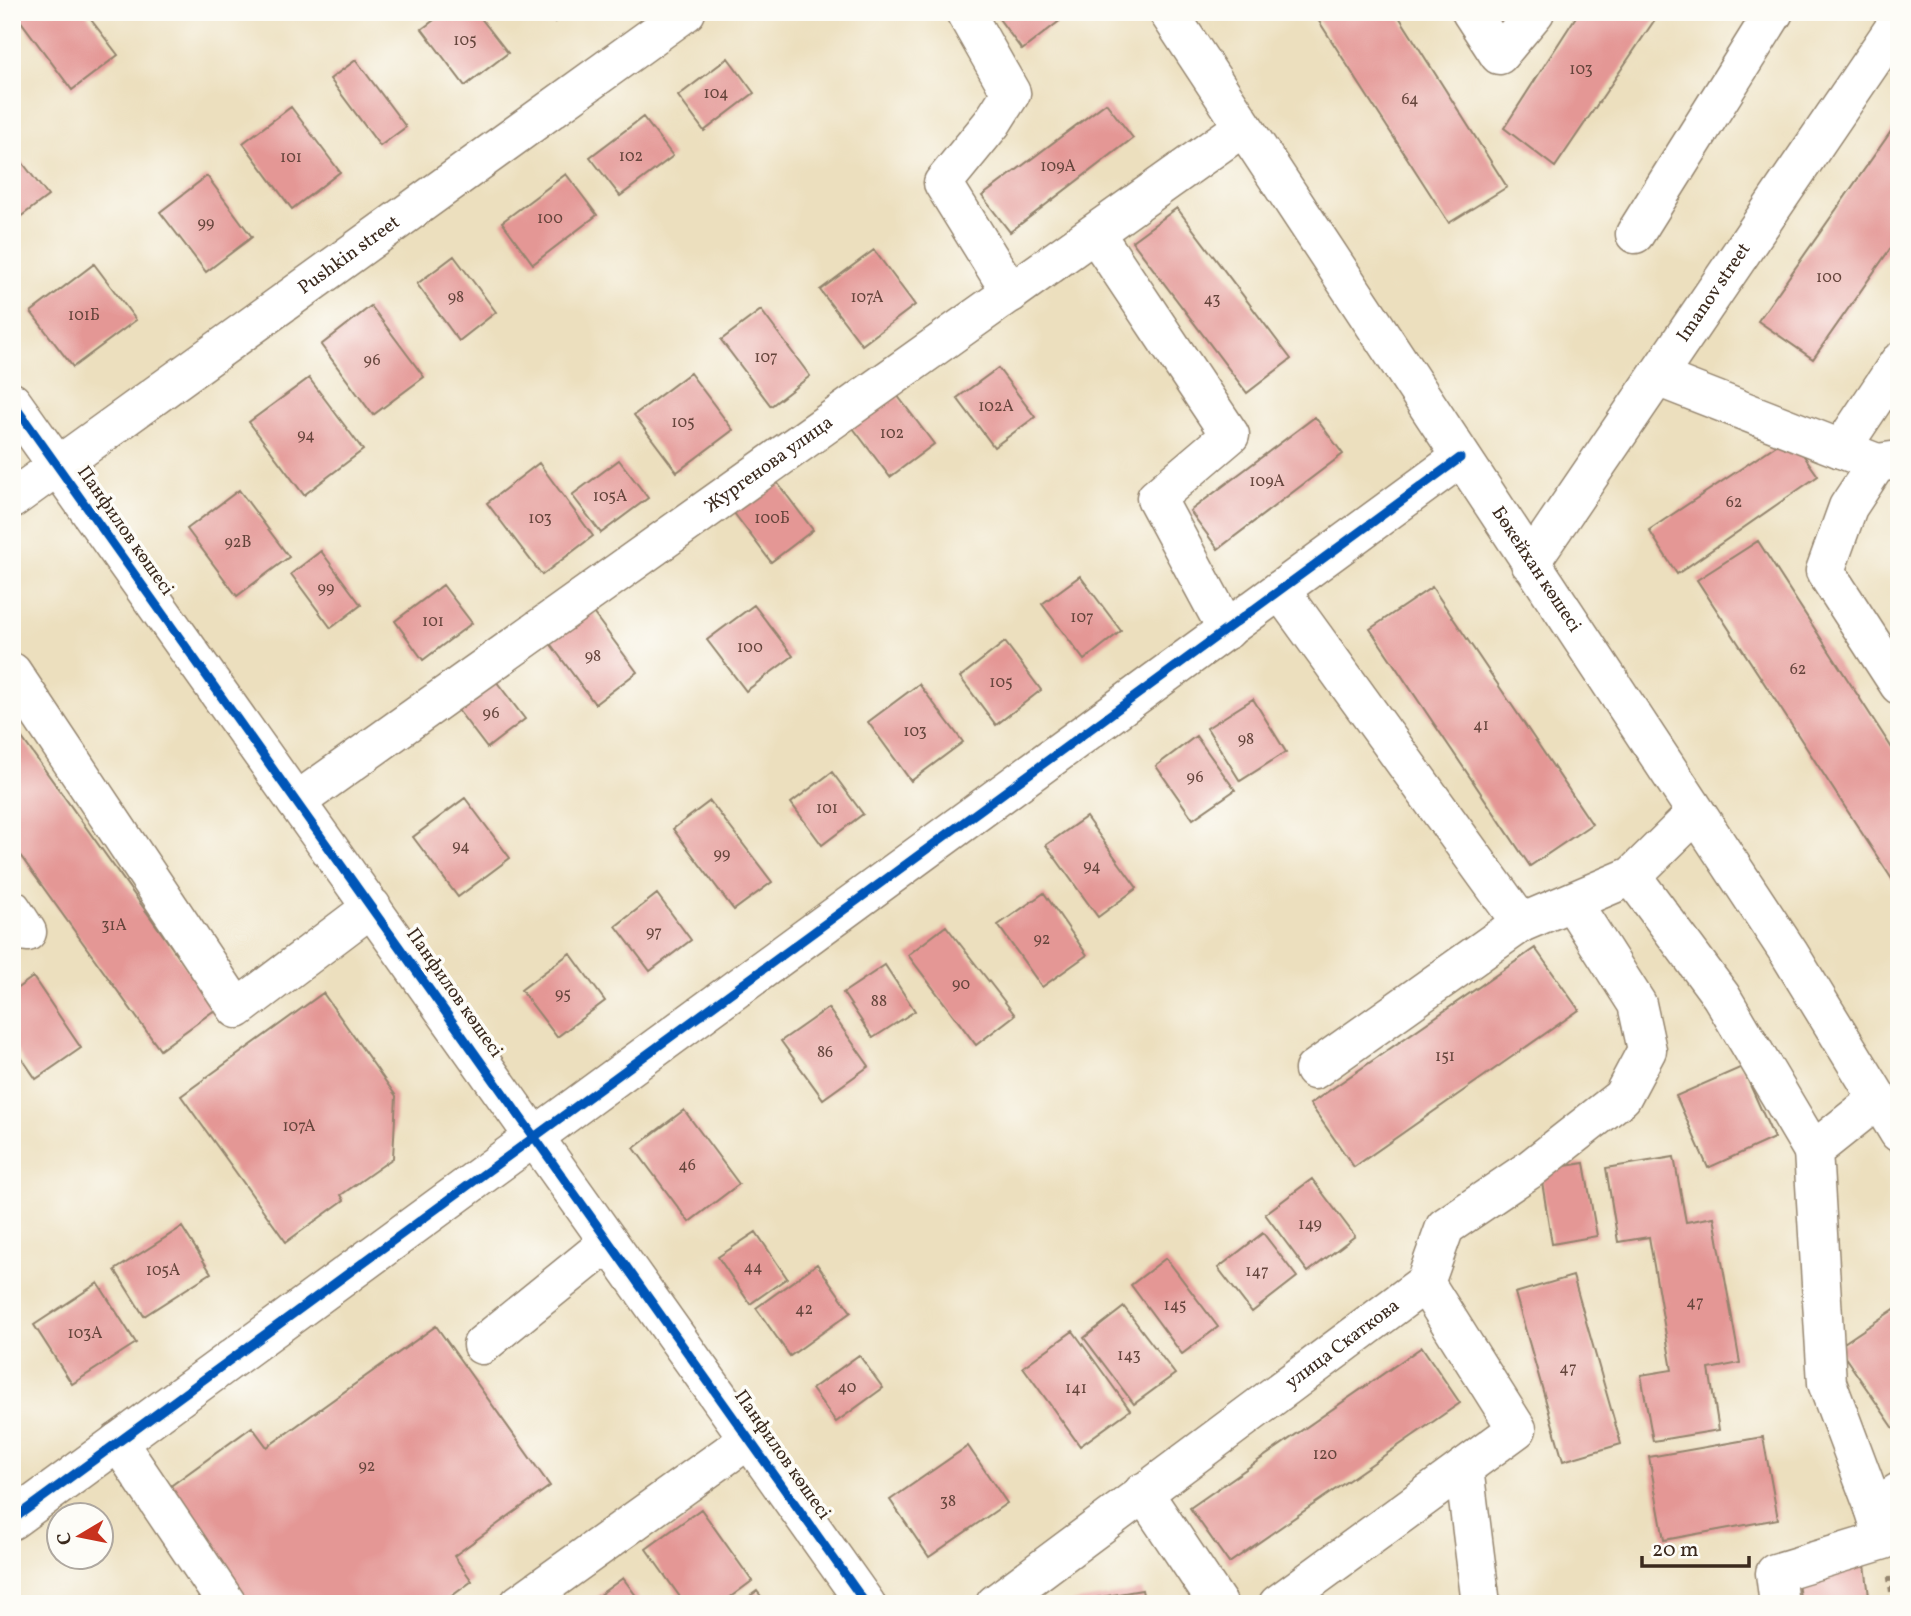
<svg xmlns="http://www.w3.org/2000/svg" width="1911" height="1616" viewBox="0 0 1911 1616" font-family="Vollkorn,serif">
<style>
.building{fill:#e49795}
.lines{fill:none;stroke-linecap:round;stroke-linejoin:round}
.minor-casing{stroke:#94846e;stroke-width:41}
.path{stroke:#94846e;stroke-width:4.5;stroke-dasharray:5 5;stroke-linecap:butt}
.minor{stroke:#fff;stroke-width:38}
.cycleway-casing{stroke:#fdfcf7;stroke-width:13}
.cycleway{stroke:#0057b8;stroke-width:9}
.labels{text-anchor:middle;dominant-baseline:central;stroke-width:7;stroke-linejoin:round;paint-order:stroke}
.number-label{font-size:16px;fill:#65453c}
.street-label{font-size:19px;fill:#3b2a1e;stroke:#fdfcf7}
</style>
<rect width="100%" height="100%" fill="#fdfcf7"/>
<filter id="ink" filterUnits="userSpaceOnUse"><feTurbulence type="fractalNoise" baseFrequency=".0143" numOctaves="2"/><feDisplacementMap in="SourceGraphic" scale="14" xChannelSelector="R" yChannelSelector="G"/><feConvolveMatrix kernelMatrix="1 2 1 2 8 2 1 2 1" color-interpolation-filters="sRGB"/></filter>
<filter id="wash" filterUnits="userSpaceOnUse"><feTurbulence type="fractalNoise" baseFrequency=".00686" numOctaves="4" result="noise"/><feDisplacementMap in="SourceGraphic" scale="28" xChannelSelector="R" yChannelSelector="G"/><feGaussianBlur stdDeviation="1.57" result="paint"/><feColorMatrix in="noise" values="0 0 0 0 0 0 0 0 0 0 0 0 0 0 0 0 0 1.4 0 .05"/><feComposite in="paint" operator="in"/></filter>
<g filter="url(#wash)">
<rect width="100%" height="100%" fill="#ecdfbe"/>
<g id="blocks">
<!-- building -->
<path class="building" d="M14 12H85L118 55 72 90Z
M445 12H476L508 53 465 86 422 29Z
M548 12H569L555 22Z
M994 12H1064L1066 16 1022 50Z
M1313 12H1396L1507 187 1449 223Z
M1579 12H1660L1555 167 1504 128Z
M728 58 754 93 704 131 678 96Z
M356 60 406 127 380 146 330 79Z
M1106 103 1133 138 1010 232 982 196Z
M291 107 340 172 292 209 243 143Z
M643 117 673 156 620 196 590 157Z
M1899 120V236L1813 359 1758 321Z
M12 149 48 196 12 223Z
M566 174 597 215 533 264 502 222Z
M207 176 252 237 206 272 160 212Z
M1177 208 1291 359 1247 393 1132 241Z
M874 250 915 305 862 345 820 290Z
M454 256 496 312 459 341 417 284Z
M94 264 136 320 73 367 31 312Z
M371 306 424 377 373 415 321 345Z
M761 310 810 376 771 406 721 340Z
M998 368 1035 417 994 447 957 398Z
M690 373 733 430 677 472 634 415Z
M309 378 363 450 304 495 249 422Z
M894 391 934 444 890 477 850 424Z
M1315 417 1343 454 1218 549 1190 511Z
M1790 436 1818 476 1677 574 1649 530Z
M619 460 648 498 601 533 572 495Z
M539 463 593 536 542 575 487 503Z
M773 477 813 530 771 562 731 509Z
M239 490 289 557 237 596 187 529Z
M1758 541 1899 759V890L1697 580Z
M321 551 361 605 331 628 291 574Z
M1080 576 1121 631 1084 660 1042 604Z
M443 585 472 623 423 660 395 621Z
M1432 587 1592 824 1530 866 1370 629Z
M754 605 793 656 746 691 707 640Z
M591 610 637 672 595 704 549 642Z
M1005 642 1041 690 996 725 960 677Z
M496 681 525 719 487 748 458 710Z
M919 684 963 742 911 781 868 722Z
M1253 699 1286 752 1240 781 1207 728Z
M12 724 216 1009 160 1050 12 844Z
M1196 736 1235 790 1193 819 1156 766Z
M832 772 863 814 822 845 791 803Z
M465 798 510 858 458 897 413 837Z
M710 801 772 882 734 910 673 829Z
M1086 817 1137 888 1098 917 1046 845Z
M1044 893 1087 955 1042 987 998 925Z
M657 894 691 940 650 971 616 926Z
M946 926 1015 1015 976 1045 908 955Z
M1535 948 1579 1010 1354 1167 1310 1104Z
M570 953 605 1001 557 1037 521 990Z
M885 965 915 1011 873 1038 843 993Z
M33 977 81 1048 36 1079 12 1044V992Z
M323 993 396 1096 393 1158 341 1195 344 1200 286 1242 181 1096Z
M828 1008 869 1066 823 1099 781 1041Z
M1742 1067 1774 1138 1708 1168 1676 1096Z
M684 1110 739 1184 689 1222 634 1148Z
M1674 1157 1686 1222 1714 1217 1740 1363 1709 1369 1719 1430 1653 1441 1641 1375 1672 1370 1649 1237 1618 1242 1606 1168Z
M1584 1163 1597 1236 1552 1244 1540 1170Z
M1312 1179 1355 1236 1308 1272 1265 1214Z
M182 1227 211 1273 144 1316 115 1270Z
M756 1232 787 1278 750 1304 718 1257Z
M1263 1233 1297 1277 1252 1312 1218 1268Z
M1166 1258 1218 1327 1182 1354 1131 1285Z
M817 1264 851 1312 790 1356 756 1308Z
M1573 1276 1621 1444 1563 1461 1515 1293Z
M98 1283 136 1343 72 1384 34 1325Z
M1899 1306V1428L1895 1430 1838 1347Z
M1124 1307 1175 1374 1134 1404 1084 1338Z
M436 1326 550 1486 454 1556 472 1581 441 1604H240L161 1493 252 1427 267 1447Z
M1073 1331 1130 1410 1080 1446 1023 1367Z
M1422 1347 1460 1403 1229 1563 1190 1508Z
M859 1355 883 1388 836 1422 812 1389Z
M1763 1437 1778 1519 1664 1540 1649 1457Z
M968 1446 1007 1503 929 1557 890 1500Z
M701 1509 752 1581 721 1604H685L646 1549Z
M1865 1565 1870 1604H1801L1797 1577Z
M623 1578 642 1604H587Z
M1142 1590 1145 1604H1072V1602Z
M757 1591 767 1604H739Z"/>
</g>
</g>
<g filter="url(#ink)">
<use href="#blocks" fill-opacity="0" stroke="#94846e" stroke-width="2"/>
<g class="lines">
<defs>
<g id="minor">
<path d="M965 12 1011 93 992 123 943 183 1011 293"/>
<path id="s1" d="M1168 12 1789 953 1899 1133"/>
<path d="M1471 12 1499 55 1535 12"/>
<path d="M1095 233 1230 435 1156 498 1227 630"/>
<path d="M1635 234 1774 12"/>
<path d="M1657 377 1877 463 1899 460"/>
<path d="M12 402 866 1604"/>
<path d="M1841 449 1899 362"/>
<path d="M1877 463 1848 507 1825 571 1899 685"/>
<path id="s2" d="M12 499 686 12"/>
<path id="s3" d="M1530 563 1899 21"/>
<path d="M1280 590 1521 923 1632 876 1696 813"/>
<path d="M12 672 237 1009 372 907"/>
<path id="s4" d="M296 802 1243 127"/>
<path d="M1632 876 1721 996 1813 1151"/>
<path d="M12 909 27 932"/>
<path d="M1314 1070 1521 923"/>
<path d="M482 1345 609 1242"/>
<path d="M118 1442 227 1604"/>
<path d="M1464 1468 1481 1604"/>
<path d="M1143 1492 1218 1604"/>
<path d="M1874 1508 1827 1383 1813 1151 1878 1099"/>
<path d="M12 1520 1460 458"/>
<path d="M519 1604 749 1439"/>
<path id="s5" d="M995 1604 1425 1283 1445 1227 1529 1170 1622 1097 1647 1050 1637 1004 1572 902"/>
<path d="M1278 1604 1517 1429 1425 1283"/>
<path d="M1779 1604 1775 1573 1884 1540 1874 1508 1899 1492"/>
</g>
</defs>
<!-- minor casing -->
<use href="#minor" class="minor-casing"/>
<!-- path -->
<path class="path" d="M1889 1577 1893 1604"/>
<!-- minor -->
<use href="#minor" class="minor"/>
<defs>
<path id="cycleway" d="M12 402 866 1604
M12 1520 1460 458"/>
</defs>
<!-- cycleway casing -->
<use href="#cycleway" class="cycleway-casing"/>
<!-- cycleway -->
<use href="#cycleway" class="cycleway"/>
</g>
</g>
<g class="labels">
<!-- number labels -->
<g class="number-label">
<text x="465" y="41">105</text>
<text x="1581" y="70">103</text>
<text x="716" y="94">104</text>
<text x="1410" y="100">64</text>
<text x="631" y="157">102</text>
<text x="291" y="158">101</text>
<text x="1058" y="167">109А</text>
<text x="550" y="219">100</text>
<text x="206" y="224">99</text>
<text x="1829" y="278">100</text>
<text x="456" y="298">98</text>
<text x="867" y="298">107А</text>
<text x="1212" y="300">43</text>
<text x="84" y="316">101Б</text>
<text x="766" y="358">107</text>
<text x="372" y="361">96</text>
<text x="996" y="407">102А</text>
<text x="683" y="423">105</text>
<text x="892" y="434">102</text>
<text x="306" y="436">94</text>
<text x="1267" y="482">109А</text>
<text x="610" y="497">105А</text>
<text x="1734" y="503">62</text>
<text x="540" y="519">103</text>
<text x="772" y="519">100Б</text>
<text x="238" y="543">92В</text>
<text x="326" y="589">99</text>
<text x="1082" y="618">107</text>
<text x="433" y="622">101</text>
<text x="750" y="648">100</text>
<text x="593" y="657">98</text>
<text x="1798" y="670">62</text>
<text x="1001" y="683">105</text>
<text x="491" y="714">96</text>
<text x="1481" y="726">41</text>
<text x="915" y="732">103</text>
<text x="1246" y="740">98</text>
<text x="1195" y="778">96</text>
<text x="827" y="809">101</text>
<text x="461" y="847">94</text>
<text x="722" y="855">99</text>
<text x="1092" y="867">94</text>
<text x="114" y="926">31А</text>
<text x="654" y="933">97</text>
<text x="1042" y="940">92</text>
<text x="961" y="985">90</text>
<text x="563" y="995">95</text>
<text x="879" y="1002">88</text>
<text x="825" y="1053">86</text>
<text x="1445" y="1057">151</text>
<text x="299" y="1127">107А</text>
<text x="687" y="1166">46</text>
<text x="1310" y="1225">149</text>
<text x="753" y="1268">44</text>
<text x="163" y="1271">105А</text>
<text x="1257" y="1272">147</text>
<text x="1695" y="1303">47</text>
<text x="1175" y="1306">145</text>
<text x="804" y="1310">42</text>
<text x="85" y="1334">103А</text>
<text x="1129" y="1356">143</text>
<text x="1568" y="1369">47</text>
<text x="847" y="1388">40</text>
<text x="1076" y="1389">141</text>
<text x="1325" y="1455">120</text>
<text x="367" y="1467">92</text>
<text x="948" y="1502">38</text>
</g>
<!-- street labels -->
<g class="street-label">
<text stroke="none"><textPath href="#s2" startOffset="416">Pushkin street</textPath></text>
<text stroke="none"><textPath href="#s3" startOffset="327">Imanov street</textPath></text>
<text stroke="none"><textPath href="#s4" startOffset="581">Жургенова улица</textPath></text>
<text transform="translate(125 531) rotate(55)">Панфилов көшесі</text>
<text stroke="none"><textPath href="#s1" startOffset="668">Бөкейхан көшесі</textPath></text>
<text transform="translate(454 993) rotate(55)">Панфилов көшесі</text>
<text stroke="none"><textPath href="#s5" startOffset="434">улица Скаткова</textPath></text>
<text transform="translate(782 1455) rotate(55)">Панфилов көшесі</text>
</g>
</g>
<!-- margin -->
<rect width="1911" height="1616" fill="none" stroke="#fdfcf7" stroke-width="42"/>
<!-- north arrow -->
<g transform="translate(80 1536) rotate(260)"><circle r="33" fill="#fdfcf7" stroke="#afa8a0" stroke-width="2"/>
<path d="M0-5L12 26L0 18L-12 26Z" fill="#c8321e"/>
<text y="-10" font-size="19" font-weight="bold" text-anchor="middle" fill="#3b2a1e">С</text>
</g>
<!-- scale -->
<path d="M1642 1556v10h107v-10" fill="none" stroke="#3b2a1e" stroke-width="3.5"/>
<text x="1652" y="1556" font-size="21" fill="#3b2a1e" stroke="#fdfcf7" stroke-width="5" paint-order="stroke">20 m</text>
</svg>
